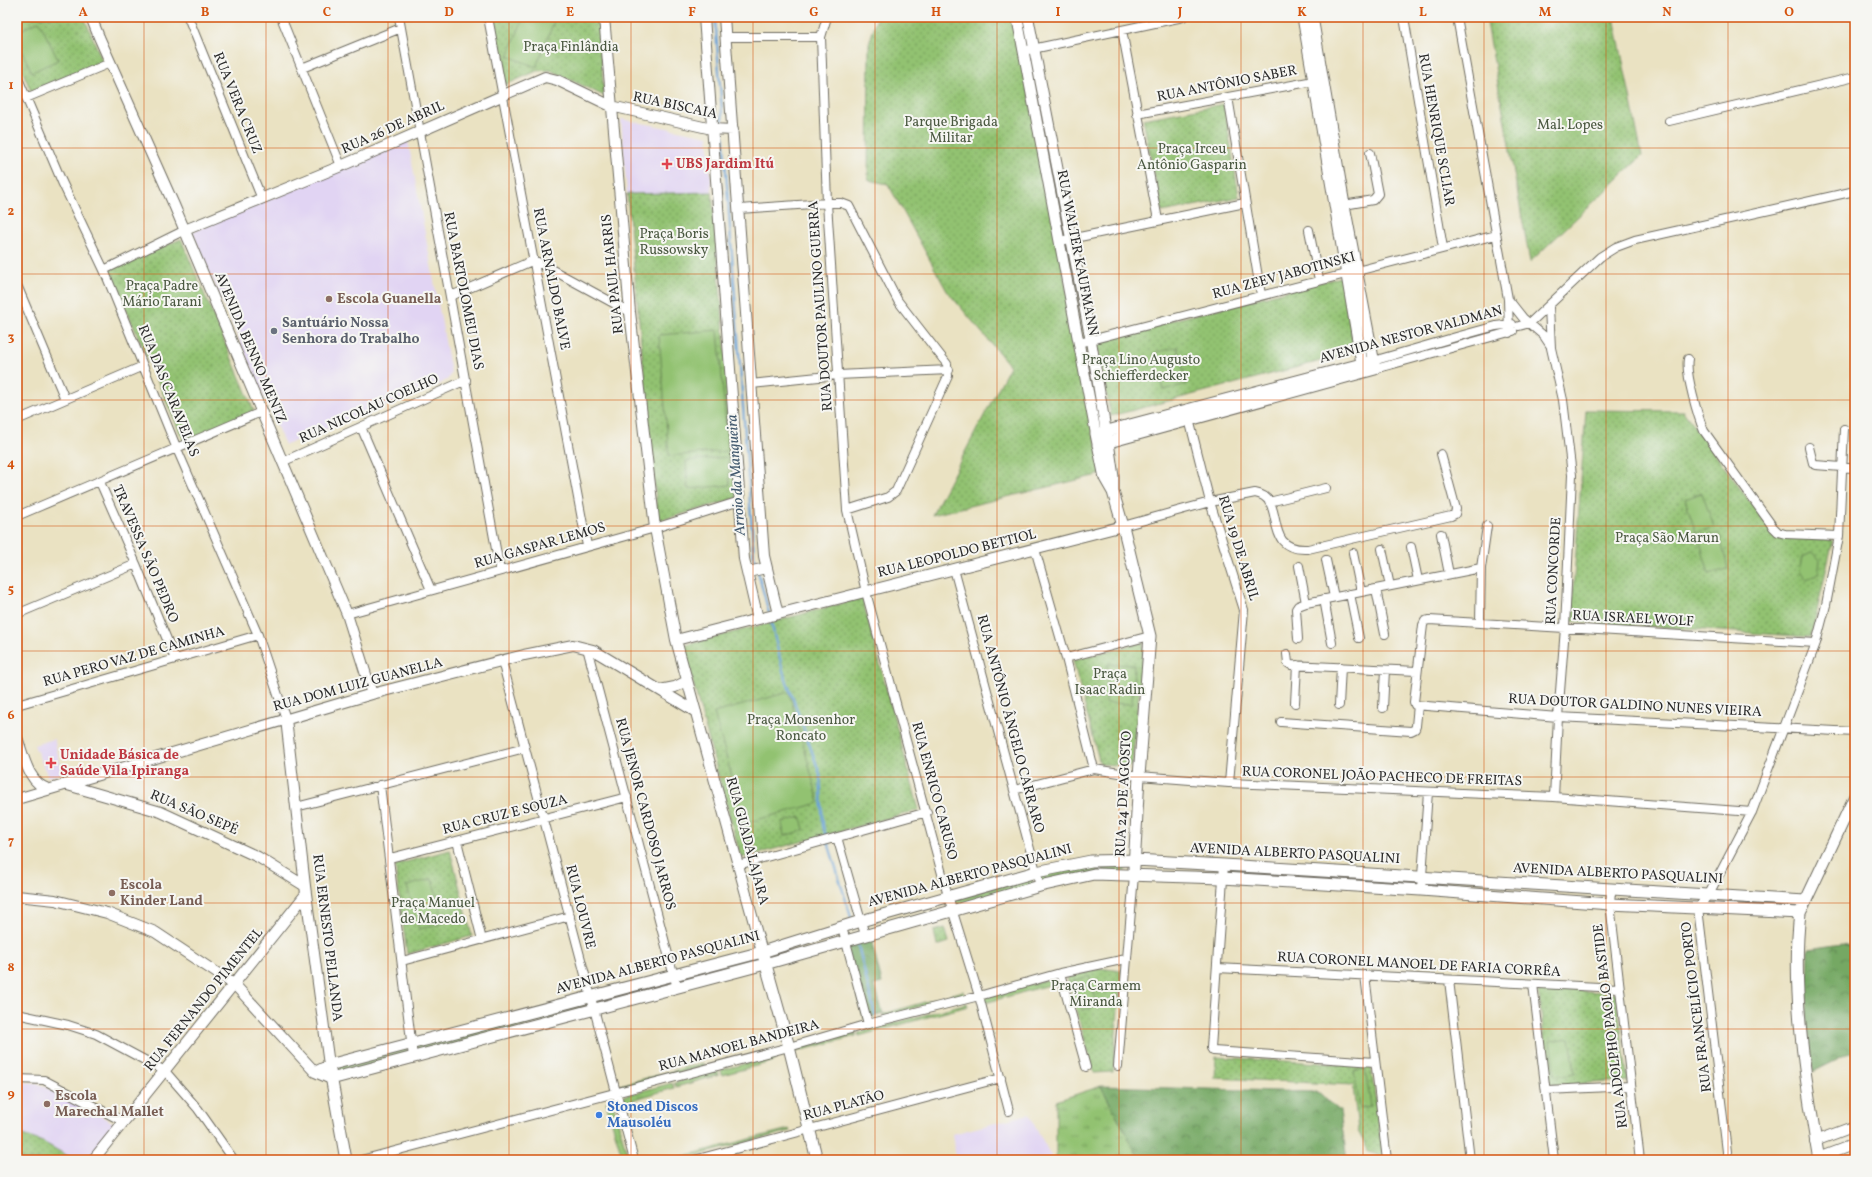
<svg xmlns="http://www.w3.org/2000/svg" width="1872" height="1177" viewBox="0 0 1872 1177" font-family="Vollkorn,serif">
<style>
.built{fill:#e1d4f3}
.grass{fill:url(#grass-tufts);stroke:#5e764e}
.forest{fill:url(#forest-crowns);stroke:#506a47}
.park{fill:url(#park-dots);stroke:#5e764e}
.pitch{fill:#92c271;stroke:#5e764e}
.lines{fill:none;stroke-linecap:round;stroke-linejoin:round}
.stream{stroke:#66a0d5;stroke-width:2.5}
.minor-casing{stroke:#6e6b60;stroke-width:10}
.tertiary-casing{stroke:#6e6b60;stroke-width:12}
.secondary-casing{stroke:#6e6b60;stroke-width:13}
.minor{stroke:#fff;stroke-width:8}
.tertiary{stroke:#fff;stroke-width:10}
.secondary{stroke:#fff;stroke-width:11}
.grid{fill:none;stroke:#d5540f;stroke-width:1;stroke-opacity:0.55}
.health-dot{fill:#e0444e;stroke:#f6f6f2;stroke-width:1.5}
.education-dot{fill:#8d6e63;stroke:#f6f6f2;stroke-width:1.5}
.worship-dot{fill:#6b7280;stroke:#f6f6f2;stroke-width:1.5}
.shop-dot{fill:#3f7fe0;stroke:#f6f6f2;stroke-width:1.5}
.labels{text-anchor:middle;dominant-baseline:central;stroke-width:4;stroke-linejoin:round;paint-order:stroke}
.park-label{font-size:14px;fill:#4a5840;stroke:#f6f6f2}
.street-label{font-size:14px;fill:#2b2b2b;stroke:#f6f6f2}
.health-label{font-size:14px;font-weight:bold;fill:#be3a42;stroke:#f6f6f2;text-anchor:start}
.education-label{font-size:14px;font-weight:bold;fill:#785e54;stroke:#f6f6f2;text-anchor:start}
.worship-label{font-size:14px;font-weight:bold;fill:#5b616d;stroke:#f6f6f2;text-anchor:start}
.shop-label{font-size:14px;font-weight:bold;fill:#366cbe;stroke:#f6f6f2;text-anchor:start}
.water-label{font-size:15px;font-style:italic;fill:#435a6f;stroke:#f6f6f2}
.neatline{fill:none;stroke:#d5540f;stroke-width:1.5}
.grid-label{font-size:13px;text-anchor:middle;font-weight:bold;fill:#d5540f}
</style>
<defs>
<pattern id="grass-tufts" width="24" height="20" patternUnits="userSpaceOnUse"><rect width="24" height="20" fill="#92c271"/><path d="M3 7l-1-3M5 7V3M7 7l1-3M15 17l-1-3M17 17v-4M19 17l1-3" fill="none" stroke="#779e5d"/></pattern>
<pattern id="forest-crowns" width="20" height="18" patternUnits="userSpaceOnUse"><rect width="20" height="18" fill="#75a863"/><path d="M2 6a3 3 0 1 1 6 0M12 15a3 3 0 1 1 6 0" fill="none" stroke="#608952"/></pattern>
<pattern id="park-dots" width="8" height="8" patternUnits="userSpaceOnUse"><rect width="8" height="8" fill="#92c271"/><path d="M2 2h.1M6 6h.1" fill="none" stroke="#779e5d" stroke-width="1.8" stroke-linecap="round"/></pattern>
</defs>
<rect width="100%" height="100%" fill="#f6f6f2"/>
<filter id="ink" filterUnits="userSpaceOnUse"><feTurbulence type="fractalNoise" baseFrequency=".025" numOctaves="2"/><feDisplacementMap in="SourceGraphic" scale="8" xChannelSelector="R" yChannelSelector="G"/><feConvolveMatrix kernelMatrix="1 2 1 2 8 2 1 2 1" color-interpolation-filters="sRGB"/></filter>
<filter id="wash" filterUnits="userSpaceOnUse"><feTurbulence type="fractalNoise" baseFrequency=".012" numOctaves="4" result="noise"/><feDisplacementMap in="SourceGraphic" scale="16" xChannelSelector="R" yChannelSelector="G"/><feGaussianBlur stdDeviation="0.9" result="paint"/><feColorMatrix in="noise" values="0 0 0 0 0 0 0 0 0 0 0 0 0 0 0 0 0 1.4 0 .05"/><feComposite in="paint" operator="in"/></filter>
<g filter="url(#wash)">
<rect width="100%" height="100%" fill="#eae2c2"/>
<!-- built -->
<path class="built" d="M621 119 708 136 712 192 627 194Z
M408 141 451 373 448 379 440 384 285 445 192 232Z
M54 739 63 773 48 777 34 745Z
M17 1082 37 1083 116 1124 87 1160H75L43 1142 17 1133Z
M1029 1114 1053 1160H956L953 1134Z"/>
<!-- grass -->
<path class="grass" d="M1088 864H1127L1125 871 1041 883 1039 874Z
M1031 875 1034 885 954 908 952 900Z
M1054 978 1056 983 985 1003 982 998Z
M963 991 964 995 884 1016 883 1014Z
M584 1002 586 1010 416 1055 414 1045Z
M967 1003 968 1006 859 1036 858 1033Z
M856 1033V1036L791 1053 792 1050Z
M407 1048V1056L332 1077 331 1066Z
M775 1056V1061L722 1075 721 1070Z
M703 1063 704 1066 617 1090 620 1085Z
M718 1071 719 1075 676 1087 674 1083Z
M672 1083 674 1088 625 1102 623 1096Z
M1101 1086 1140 1160H1056V1101Z
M612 1100 629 1160H623L606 1102Z
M789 1129 790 1131 679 1160H668Z"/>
<!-- forest -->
<path class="forest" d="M871 939 882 983 875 985 883 1014 864 1019 845 945Z
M1842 944 1855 947V1051L1813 1072 1807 1015 1809 949Z
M1101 1086 1317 1092 1340 1111 1347 1160H1140Z"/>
<!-- park -->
<path class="park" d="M17 17H84L103 62 31 91 17 58Z
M493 17H598L604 96 550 70 537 71 505 85Z
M877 17H1014L1102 474 932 515 1010 366 947 291 888 184 868 180 869 44Z
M1486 17H1614L1642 156 1530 262Z
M1224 104 1239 197 1162 212 1143 119Z
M712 192 738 498 658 521 627 194Z
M181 239 254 411 184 442 109 270Z
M1341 277 1355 352 1111 416 1096 340Z
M1586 410 1683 411 1776 537 1833 540 1811 637 1571 621Z
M862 598 919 810 741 858 683 646Z
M1144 642 1132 766 1100 764 1073 660Z
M450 850 472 936 407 954 395 865Z
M945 928 949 942 937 946 934 931Z
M1100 968 1121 971 1113 1072 1094 1073 1067 978Z
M1538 988 1616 993 1628 1081 1550 1085Z
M1216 1057 1371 1066 1383 1157 1369 1152 1358 1131 1353 1085 1215 1078Z
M17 1133 43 1142 75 1160H17Z"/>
<!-- pitch -->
<path class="pitch" d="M524 17H549L555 19 536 67 508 56Z
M39 21 58 60 32 72 17 41V32Z
M718 330 728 451 669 456 659 335Z
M1177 347 1187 384 1163 390 1154 353Z
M728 457 730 485 688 489 686 461Z
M1702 493 1714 527 1696 533 1685 499Z
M1719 533 1728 569 1709 574 1699 538Z
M1813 552 1820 560 1818 574 1807 580 1800 571 1803 557Z
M1108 664 1134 665 1132 704 1106 703Z
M789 692 819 803 745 823 714 713Z
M801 817 804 830 784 836 782 822Z
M432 879 444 923 419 929 407 886Z
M1089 976 1098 1006 1082 1010 1073 981Z
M1570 1038 1575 1073 1555 1076 1550 1041Z
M1365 1069 1371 1106 1360 1108 1354 1071Z"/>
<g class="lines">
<!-- stream -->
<path class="stream" d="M715 17 723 126
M723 131 754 558 757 567
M758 572 769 613
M770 618 783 671 820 774 823 826 851 917
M858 945 875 1015"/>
</g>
</g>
<g filter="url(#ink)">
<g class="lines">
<defs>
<path id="minor" d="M188 17 262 199
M281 17 341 166
M399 17 500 571
M488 17 587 546
M827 17 821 37 827 203 847 510 866 592 948 896 979 996 1009 1111
M1404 17 1443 248
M1457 17 1508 299 1509 333
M1122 30 1158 220
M725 37H821
M1023 51 1183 17
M302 68 401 28
M17 76 62 182 104 270 177 449 258 635 286 719
M1228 97 1261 295
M26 98 110 63
M1137 114 1319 80
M1669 121 1855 77
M1344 205 1373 200 1378 194 1370 153
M739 209 827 203H841L849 206 898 301 947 364 948 376 896 491 888 497 847 510
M1309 230 1319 280
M1060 241 1245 203
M104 270 185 230
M17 285 65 399
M451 296 534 260 630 312
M1508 299 1523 318 1544 336 1550 345
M1549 307 1551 348 1563 400 1572 475 1565 628 1558 717 1554 797
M1519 326 1530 323 1600 257 1616 247 1635 240 1855 191
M1079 343 1496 235
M1688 359C1685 373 1698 417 1704 431L1773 527 1778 532 1785 534 1839 536
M1373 361 1456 337 1496 326 1512 324
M1375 369 1513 331
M751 384 838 375 949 370
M1189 419 1210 502 1244 610 1229 783
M17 420 143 366
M361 427 431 590
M1809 447 1813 463 1815 465 1855 468
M282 462 466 380
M100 482 136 564 175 659
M1269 502 1326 488
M17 516 261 412
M1123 526 1210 502 1255 493C1289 498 1259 552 1308 549L1451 516 1455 514 1456 509 1441 454
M1441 534 1449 574
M1411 547 1418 580
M1035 549 1066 658 1094 769
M1382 549 1390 586
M1353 553 1361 592
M1326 560 1334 597
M1299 566 1306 603
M954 569 1040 886
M1376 589 1385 634
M1350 594 1359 638
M1324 599 1332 643
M17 614 136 564
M347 614 655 528 740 501
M1480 622 1481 568 1487 526
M1298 639 1296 609 1298 606 1306 603 1481 568
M1816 643 1429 620 1425 621 1423 625 1414 702 1415 705 1558 717 1855 732
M587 648 677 988
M1287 654 1288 663 1291 665 1417 671
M1066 658 1150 636
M502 661 634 1160
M1295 703 1297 665
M17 705 258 635
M1339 705 1341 667
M1383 708 1385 670
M1281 722 1411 731 1415 729 1416 726 1418 705
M380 785 413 1057
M1014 790 1094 769 1139 776 1229 783 1554 797 1752 812
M296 807 525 748
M837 837 865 935
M457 841 482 940
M390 858 627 797
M738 865 927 812
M1224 865 1211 1048 1213 1051 1375 1062
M1421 890 1428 792
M1611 890 1610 904 1640 1160
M842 927 868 1024
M402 961 570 916
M1217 968 1619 988
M1060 973 1086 1067
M1365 975 1387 1160
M1449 980 1470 1160
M1533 984 1554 1160
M17 1014 68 1025 96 1034 165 1071 198 1109 234 1160
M1118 1066 1134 875
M17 1079 44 1080 124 1122
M1547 1090 1631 1086
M361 1160 789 1047 868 1024 979 996 1060 973 1126 959
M694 1160 1001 1078
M1728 1160 1698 908 1709 894 1752 812 1816 643 1826 605 1839 536 1844 429"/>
<path id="tertiary" d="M91 17 99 37 174 205 347 614 372 694
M604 17 630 312 655 528 676 640 762 952
M704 17 744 559 758 619
M724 17 764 556 778 614
M1017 17 1096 434
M1028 17 1091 341 1106 432
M185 230 341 166 545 77 557 80 611 106 712 129 733 130
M748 572 766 568
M676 640 1123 526
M660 690 675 687 687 681
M286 719 305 886 329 1065 315 1072
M17 738C24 756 28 783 48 789
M64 784 161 812 258 857 305 886
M17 799 372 694 524 655 573 645 593 650 696 712
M17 896 55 900 107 913 155 932 235 985 315 1072 331 1079
M1815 1141 1855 1126
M1818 1158 1855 1144
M93 1160 306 894"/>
<path id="secondary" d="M1303 17 1363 369
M1107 435 1113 477V491
M1098 445 1375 369 1344 205 1312 17
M1134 868 1139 776 1150 636 1123 526 1113 492 1105 478 1096 434 1373 361
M764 958 789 1047 817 1160
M331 1079 765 964 1040 886 1094 874 1222 878 1421 890 1610 904 1800 913
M346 1160 329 1065 762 952 861 921 1036 872 1091 861 1135 860 1224 865 1805 901
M1819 1160C1806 1084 1791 990 1800 913L1855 796"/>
</defs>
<!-- minor casing -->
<use href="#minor" class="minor-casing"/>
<!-- tertiary casing -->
<use href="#tertiary" class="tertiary-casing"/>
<!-- secondary casing -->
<use href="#secondary" class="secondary-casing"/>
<!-- minor -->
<use href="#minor" class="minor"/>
<!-- tertiary -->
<use href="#tertiary" class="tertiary"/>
<!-- secondary -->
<use href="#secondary" class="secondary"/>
</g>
</g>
<!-- grid -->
<path class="grid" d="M144 17V1160M266 17V1160M388 17V1160M509 17V1160M631 17V1160M753 17V1160M875 17V1160M997 17V1160M1119 17V1160M1241 17V1160M1363 17V1160M1484 17V1160M1606 17V1160M1728 17V1160M17 148H1855M17 274H1855M17 400H1855M17 526H1855M17 651H1855M17 777H1855M17 903H1855M17 1029H1855"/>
<!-- markers -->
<g class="health-dot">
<path d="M665 158h4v4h4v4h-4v4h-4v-4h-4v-4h4z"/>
<path d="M49 757h4v4h4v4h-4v4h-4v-4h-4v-4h4z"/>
</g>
<g class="education-dot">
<circle cx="329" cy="299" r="4"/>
<circle cx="112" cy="893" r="4"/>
<circle cx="47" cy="1104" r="4"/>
</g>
<circle class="worship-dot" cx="274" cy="331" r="4"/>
<circle class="shop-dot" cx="599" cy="1115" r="4"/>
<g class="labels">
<!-- park labels -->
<g class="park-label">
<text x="571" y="47">Praça Finlândia</text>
<text x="951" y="122">Parque Brigada<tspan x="951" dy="16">Militar</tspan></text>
<text x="1570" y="125">Mal. Lopes</text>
<text x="1192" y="149">Praça Irceu<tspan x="1192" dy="16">Antônio Gasparin</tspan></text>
<text x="674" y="234">Praça Boris<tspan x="674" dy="16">Russowsky</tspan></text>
<text x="162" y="286">Praça Padre<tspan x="162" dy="16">Mário Tarani</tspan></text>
<text x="1141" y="360">Praça Lino Augusto<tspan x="1141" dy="16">Schiefferdecker</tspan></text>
<text x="1667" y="538">Praça São Marun</text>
<text x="1110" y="674">Praça<tspan x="1110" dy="16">Isaac Radin</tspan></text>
<text x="801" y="720">Praça Monsenhor<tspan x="801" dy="16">Roncato</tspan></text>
<text x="433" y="903">Praça Manuel<tspan x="433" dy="16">de Macedo</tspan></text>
<text x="1096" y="986">Praça Carmem<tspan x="1096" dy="16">Miranda</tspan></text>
</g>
<!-- street labels -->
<g class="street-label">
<text transform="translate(1227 84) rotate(-11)">RUA ANTÔNIO SABER</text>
<text transform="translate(237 103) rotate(68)">RUA VERA CRUZ</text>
<text transform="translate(675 106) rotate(12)">RUA BISCAIA</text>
<text transform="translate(393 128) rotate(-24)">RUA 26 DE ABRIL</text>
<text transform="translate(1436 130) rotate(80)">RUA HENRIQUE SCLIAR</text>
<text transform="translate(1077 253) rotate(79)">RUA WALTER KAUFMANN</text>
<text transform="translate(613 274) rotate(-96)">RUA PAUL HARRIS</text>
<text transform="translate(1284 276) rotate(-15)">RUA ZEEV JABOTINSKI</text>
<text transform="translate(551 279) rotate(79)">RUA ARNALDO BALVE</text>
<text transform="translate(463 291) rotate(79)">RUA BARTOLOMEU DIAS</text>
<text transform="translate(821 306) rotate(-94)">RUA DOUTOR PAULINO GUERRA</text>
<text transform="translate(1411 335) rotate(-15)">AVENIDA NESTOR VALDMAN</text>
<text transform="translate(250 348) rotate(67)">AVENIDA BENNO MENTZ</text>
<text transform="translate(168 391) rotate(68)">RUA DAS CARAVELAS</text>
<text transform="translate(369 409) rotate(-24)">RUA NICOLAU COELHO</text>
<text transform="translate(540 546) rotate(-16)">RUA GASPAR LEMOS</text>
<text transform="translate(1238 548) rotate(73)">RUA 19 DE ABRIL</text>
<text transform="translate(145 554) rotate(67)">TRAVESSA SÃO PEDRO</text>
<text transform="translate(957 554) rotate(-14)">RUA LEOPOLDO BETTIOL</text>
<text transform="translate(1554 571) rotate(-87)">RUA CONCORDE</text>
<text transform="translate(1633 619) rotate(3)">RUA ISRAEL WOLF</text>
<text transform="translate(134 657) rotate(-16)">RUA PERO VAZ DE CAMINHA</text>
<text transform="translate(358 685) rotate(-15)">RUA DOM LUIZ GUANELLA</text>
<text transform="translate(1635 706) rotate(3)">RUA DOUTOR GALDINO NUNES VIEIRA</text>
<text transform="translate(1010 724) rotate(75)">RUA ANTÔNIO ÂNGELO CARRARO</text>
<text transform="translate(1382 777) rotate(2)">RUA CORONEL JOÃO PACHECO DE FREITAS</text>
<text transform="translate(934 791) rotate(75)">RUA ENRICO CARUSO</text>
<text transform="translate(1124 794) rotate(-87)">RUA 24 DE AGOSTO</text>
<text transform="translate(194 813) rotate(23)">RUA SÃO SEPÉ</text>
<text transform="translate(645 814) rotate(75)">RUA JENOR CARDOSO JARROS</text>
<text transform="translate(505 815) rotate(-14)">RUA CRUZ E SOUZA</text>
<text transform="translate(747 841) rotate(75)">RUA GUADALAJARA</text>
<text transform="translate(1295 854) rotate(3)">AVENIDA ALBERTO PASQUALINI</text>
<text transform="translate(1618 874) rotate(3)">AVENIDA ALBERTO PASQUALINI</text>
<text transform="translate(970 876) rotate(-15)">AVENIDA ALBERTO PASQUALINI</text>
<text transform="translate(580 907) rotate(76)">RUA LOUVRE</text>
<text transform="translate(327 938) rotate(83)">RUA ERNESTO PELLANDA</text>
<text transform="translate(658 963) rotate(-15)">AVENIDA ALBERTO PASQUALINI</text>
<text transform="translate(1419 965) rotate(3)">RUA CORONEL MANOEL DE FARIA CORRÊA</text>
<text transform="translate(204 1000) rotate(-51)">RUA FERNANDO PIMENTEL</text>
<text transform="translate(1697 1007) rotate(-97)">RUA FRANCELÍCIO PORTO</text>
<text transform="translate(1611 1026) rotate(-97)">RUA ADOLPHO PAOLO BASTIDE</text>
<text transform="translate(739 1046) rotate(-15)">RUA MANOEL BANDEIRA</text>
<text transform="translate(844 1106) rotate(-15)">RUA PLATÃO</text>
</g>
<!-- health labels -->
<g class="health-label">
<text x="676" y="164">UBS Jardim Itú</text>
<text x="60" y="755">Unidade Básica de<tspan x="60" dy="16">Saúde Vila Ipiranga</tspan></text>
</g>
<!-- education labels -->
<g class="education-label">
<text x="337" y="299">Escola Guanella</text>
<text x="120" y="885">Escola<tspan x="120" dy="16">Kinder Land</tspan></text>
<text x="55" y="1096">Escola<tspan x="55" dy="16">Marechal Mallet</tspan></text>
</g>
<!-- worship labels -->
<g class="worship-label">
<text x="282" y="323">Santuário Nossa<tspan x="282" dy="16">Senhora do Trabalho</tspan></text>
</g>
<!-- shop labels -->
<g class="shop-label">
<text x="607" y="1107">Stoned Discos<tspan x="607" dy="16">Mausoléu</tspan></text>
</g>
<!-- water labels -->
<g class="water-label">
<text transform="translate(737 475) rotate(-94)">Arroio da Mangueira</text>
</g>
</g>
<!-- margin -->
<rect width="1872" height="1177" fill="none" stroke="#f6f6f2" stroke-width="44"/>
<rect x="22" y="22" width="1828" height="1133" class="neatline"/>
<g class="grid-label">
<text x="83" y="16">A</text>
<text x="205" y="16">B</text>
<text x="327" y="16">C</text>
<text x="449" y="16">D</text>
<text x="570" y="16">E</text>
<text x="692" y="16">F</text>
<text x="814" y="16">G</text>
<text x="936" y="16">H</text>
<text x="1058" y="16">I</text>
<text x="1180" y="16">J</text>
<text x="1302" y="16">K</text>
<text x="1423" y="16">L</text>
<text x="1545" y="16">M</text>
<text x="1667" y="16">N</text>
<text x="1789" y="16">O</text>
<text x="11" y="89">1</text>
<text x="11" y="215">2</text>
<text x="11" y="341">3</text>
<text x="11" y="467">4</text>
<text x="11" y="593">5</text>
<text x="11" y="719">6</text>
<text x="11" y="845">7</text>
<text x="11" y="971">8</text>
<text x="11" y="1097">9</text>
</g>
</svg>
